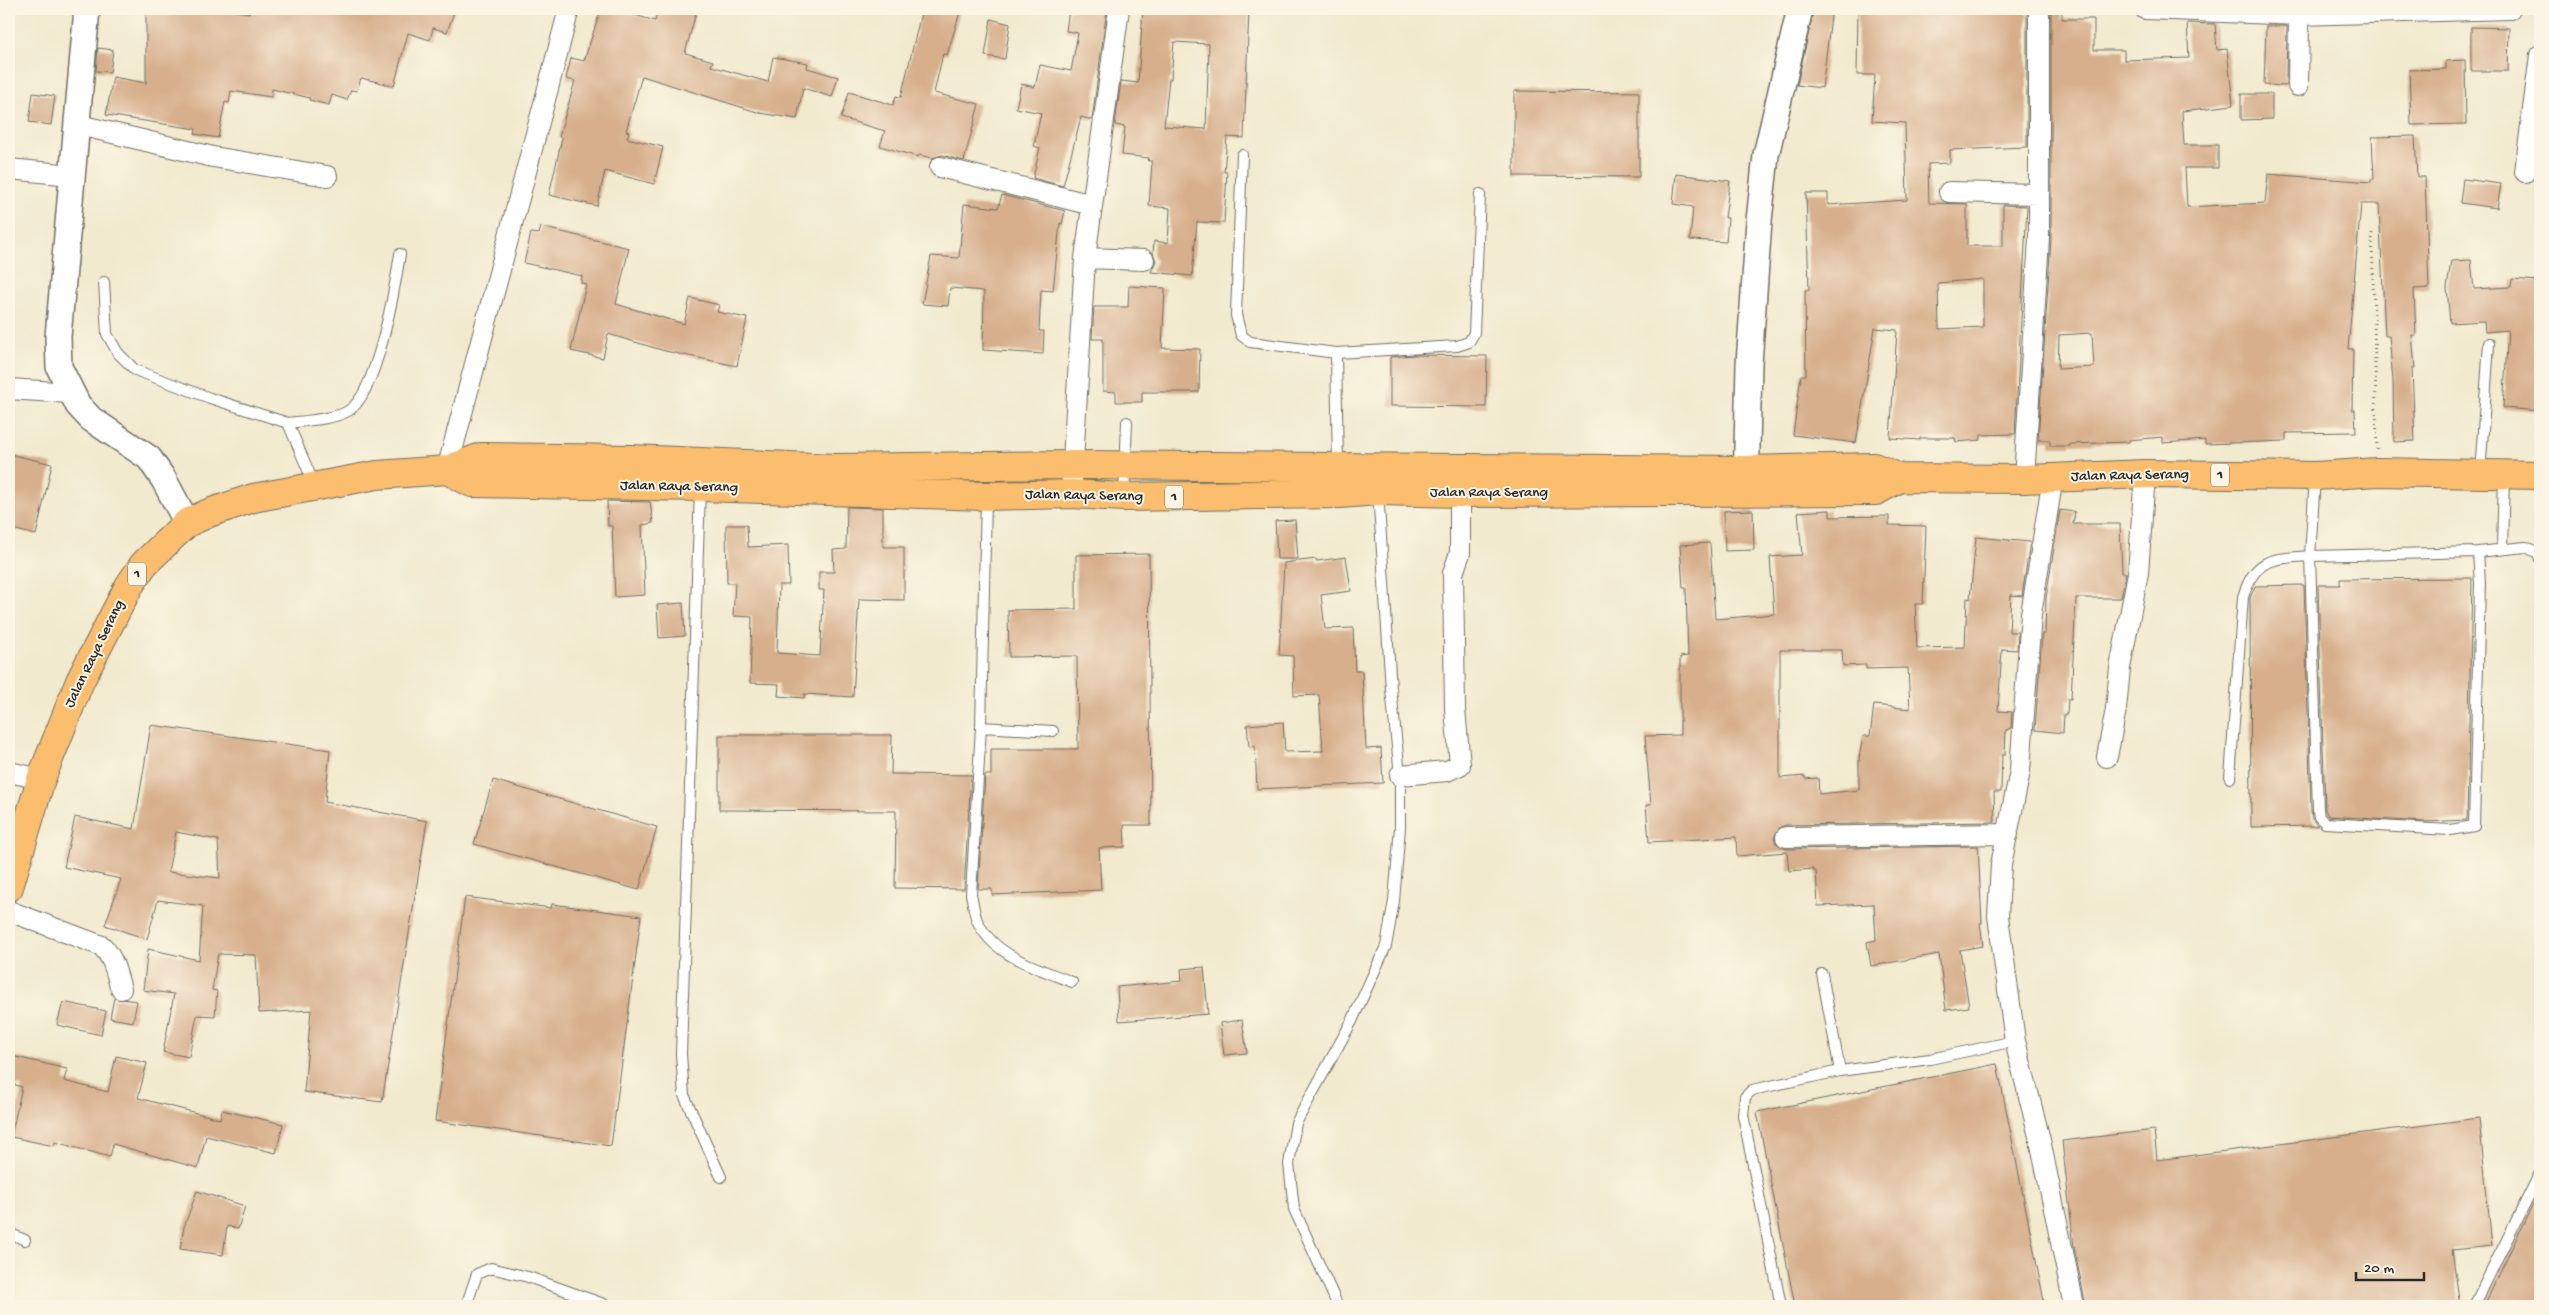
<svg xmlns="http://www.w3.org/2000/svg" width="2549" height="1315" viewBox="0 0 2549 1315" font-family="'Gochi Hand',sans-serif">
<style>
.building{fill:#d7af8c;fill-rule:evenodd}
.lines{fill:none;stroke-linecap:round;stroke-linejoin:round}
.service-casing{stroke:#706e64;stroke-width:12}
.minor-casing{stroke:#706e64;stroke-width:22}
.tertiary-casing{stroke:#706e64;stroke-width:28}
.trunk-casing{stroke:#706e64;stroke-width:30}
.path{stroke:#706e64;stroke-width:3;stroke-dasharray:1 4;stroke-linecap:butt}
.service{stroke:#fff;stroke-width:10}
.minor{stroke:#fff;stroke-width:20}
.tertiary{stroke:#fff;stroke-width:25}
.trunk{stroke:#fbbd6e;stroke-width:28}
.labels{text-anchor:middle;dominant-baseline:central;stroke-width:4;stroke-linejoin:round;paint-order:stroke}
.shield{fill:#fcf5e5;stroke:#6a6863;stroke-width:1}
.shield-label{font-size:14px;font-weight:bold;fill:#2b2b2b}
.street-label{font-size:15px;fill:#2b2b2b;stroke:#fcf5e5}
</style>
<rect width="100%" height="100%" fill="#fcf5e5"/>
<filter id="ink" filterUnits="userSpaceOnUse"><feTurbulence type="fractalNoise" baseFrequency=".02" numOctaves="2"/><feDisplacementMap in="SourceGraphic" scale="10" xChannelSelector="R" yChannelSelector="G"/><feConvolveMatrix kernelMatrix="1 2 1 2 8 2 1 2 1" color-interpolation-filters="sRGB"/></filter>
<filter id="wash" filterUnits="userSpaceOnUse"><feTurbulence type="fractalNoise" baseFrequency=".0096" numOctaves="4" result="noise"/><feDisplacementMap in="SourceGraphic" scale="20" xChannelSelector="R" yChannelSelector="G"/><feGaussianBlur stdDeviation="1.12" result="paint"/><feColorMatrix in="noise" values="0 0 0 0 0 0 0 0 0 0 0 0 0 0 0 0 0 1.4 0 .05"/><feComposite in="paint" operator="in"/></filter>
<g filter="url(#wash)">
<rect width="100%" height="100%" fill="#f1eace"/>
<g id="blocks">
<!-- building -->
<path class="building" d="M146 9H222L249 13 250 9H455L447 32 433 28 430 40 408 33 394 86 361 78 357 91 351 90 347 100 332 95 329 105 309 100 310 98 272 89 271 97 231 91 229 103 225 102 218 138 195 134 196 129 106 115 113 77 146 83Z
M601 9H615L655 21 658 9H697L685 53 713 61 711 66 768 82 773 57 808 63 807 68 838 77 832 97 803 88 797 119 760 113 642 76 626 131 629 132 627 138 663 147 654 184 605 171 597 206 549 195 562 138 559 137 575 81 566 79 571 58 584 61Z
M922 9H961L947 55 943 54 934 93 979 104 964 161 942 155 932 158 919 155 918 157 880 146 885 131 841 118 849 92 893 105 896 96 901 97Z
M1069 9H1107L1092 120 1081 117 1063 186 1033 178 1040 148 1034 146 1041 113 1016 108 1021 84 1035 87 1040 65 1071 71 1078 33 1066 31Z
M1143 9H1249L1244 138 1227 137 1224 172H1227L1224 223 1197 222 1192 276 1151 272 1156 261 1153 253 1154 241 1168 243 1170 208 1149 206 1152 161H1148L1149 158 1122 155 1125 127 1115 125 1121 81 1138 83ZM1174 42 1209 44 1206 129 1164 126 1169 79H1171Z
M1814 9H1832L1822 88 1797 85Z
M1858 9H2027V147L1950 150V163L1928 164 1929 203 1967 204V246H2003V205L2027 206 2015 434 1981 435V440L1956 442 1955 438H1920V440L1890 438 1897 330 1875 328 1856 443 1793 435 1801 375H1806L1805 290H1809L1806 193H1828V205L1907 200 1905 123 1872 121 1875 75H1857ZM1983 279V327L1939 329 1938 283Z
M2051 9H2062V19H2094V50H2124V60L2189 58 2187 23 2215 24 2217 50 2227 49 2233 105 2182 111 2184 145H2218V168H2185L2187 207 2265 203 2268 174 2371 182V179H2374L2372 137 2415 136 2417 177H2425L2429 288 2414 289 2416 335H2412L2415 368H2412L2415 441 2394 442 2393 381 2389 336H2385L2379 204H2361L2348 349H2353L2352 410H2355L2356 432 2286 433V441L2205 444V440L2163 443V437L2129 440V442L2070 444V446H2050V440H2038L2051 239ZM2092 333 2094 367 2058 369 2059 335Z
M991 19 1010 24 1005 59 985 56Z
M2266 26H2287L2286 86 2264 85Z
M2471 27 2509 28 2508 71H2471Z
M98 48 113 50 110 72 96 71Z
M2465 60 2466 124 2411 125 2409 70 2446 69V61Z
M1514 91 1639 92V177L1514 176Z
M33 93 55 96 51 125 29 122Z
M2241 94H2272V119L2241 120Z
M1676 174 1730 181 1725 218H1728L1726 242 1690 240 1693 207 1673 204Z
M2463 179 2501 184 2497 208 2460 203Z
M1002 195 1065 211 1062 224 1060 223 1053 291 1041 290 1039 331H1044L1043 354 983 350 984 291 950 288 948 306 922 304 931 256 959 258 964 204 998 208Z
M541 227 629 248 616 304 684 324 690 298 719 305 717 312 747 318 737 366 665 351 608 334 603 358 571 351 586 284 581 283 582 276 524 263 531 233 539 234Z
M2471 260 2474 289 2511 287 2512 279 2540 281V411L2503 408 2508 330 2485 332 2484 321 2450 323 2447 288 2451 261Z
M1129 286 1165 288 1162 348 1200 349 1199 392H1142V402H1116V392L1103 391V339H1092L1094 307H1128Z
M1414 355 1487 356 1486 407 1390 406V357Z
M9 454 52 464 36 535 9 528Z
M607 501 650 502 653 523 642 525 645 595 615 597 612 526H608Z
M847 507 883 508V547H904V600L859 599 853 697 804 694V698L778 696 779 684 750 683 752 617 733 616 735 583H727L726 525H747L748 547 788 545 789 585H779L777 653 820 656 824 590H819V572H834L833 550 846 549Z
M1753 510 1754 550 1725 551 1724 511Z
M1830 510V517L1889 516V525L1926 526 1923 604H1915L1917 648 1965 647 1967 598 1970 599 1976 537 2030 542 2022 596 2011 595 2009 632H2018L2017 650 2002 649 1998 711 2012 712 2011 728 2006 730 2005 755H2002L2001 792H1994L1995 822 1786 825 1780 827 1774 837 1776 843 1786 849 1978 846 1982 923H1980L1983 946 1960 950 1969 1007 1946 1010 1939 954 1871 966 1867 942 1876 940 1874 904 1818 906 1816 871H1813V869L1789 871 1787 852 1737 856 1736 837 1649 842 1646 805H1651L1645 736 1680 735V657L1688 656 1686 588H1683L1680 545 1710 543 1715 619 1774 614 1770 557 1802 555 1798 512ZM1780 650H1842L1843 666 1866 665V669L1908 668 1910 709 1874 705 1870 736H1863L1859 758V790L1819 794 1818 778 1805 779V776L1780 778Z
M2060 510 2075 512 2073 524H2120L2122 573H2126L2121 598H2076L2071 699H2068L2067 714H2064L2063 733 2035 730 2042 634H2045L2046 598Z
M1295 520 1298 559H1277L1275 521Z
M1149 554 1151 825H1124L1125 847 1099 848 1101 890 992 895V889H978L985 775H991V749H1078L1077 656 1009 657 1008 610 1076 609V555Z
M1346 557 1351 591 1321 595 1325 629 1353 628 1355 671H1362L1366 749 1381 748 1383 783 1257 789 1255 746 1249 747 1247 725 1283 722 1285 752 1323 751 1319 695 1294 696 1293 656 1279 655 1284 563 1316 559 1317 561Z
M2472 578 2467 820 2424 822 2328 816 2325 809 2318 585H2340V579Z
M2304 585 2311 810 2312 819 2318 826 2251 827 2250 598 2255 586Z
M683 603 685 636 659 638 657 605Z
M151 725 330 750 325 802 427 821 382 1102 304 1092 311 1010 259 1013 256 955 218 954 212 990 217 991 215 1016 197 1015 189 1057 163 1052 174 994 143 990 148 949 199 960 203 906 158 900 147 939 105 925 121 879 64 867 75 817 134 829ZM176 832 218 840 220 878 168 872Z
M719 735H892L891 774 971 775 964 889 895 888 896 811 719 810Z
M493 780 657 827 639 890 474 844Z
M465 897 551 908 552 904 641 916 611 1146 435 1121Z
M1204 967 1208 1014 1119 1021 1117 987 1182 981 1181 969Z
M114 998 137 1001 133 1022 110 1018Z
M63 1002 106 1011 101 1035 57 1025Z
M1242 1020 1247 1053 1224 1055 1220 1023Z
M12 1056 67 1069 64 1081 108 1092 116 1056 147 1063 138 1098 220 1119 222 1110 283 1124 276 1153 206 1136 198 1168 113 1144 110 1157 55 1142 54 1146 11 1137 22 1087 9 1083Z
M1997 1064 2045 1306H1795L1757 1112Z
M2479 1118 2492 1246 2452 1250 2460 1306H2086L2074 1247 2062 1141 2154 1130 2157 1160Z
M2540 1189V1306H2484L2520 1231Z
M197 1191 245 1206 238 1229 227 1226 223 1255 180 1249 184 1227Z"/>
</g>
</g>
<g filter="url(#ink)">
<use href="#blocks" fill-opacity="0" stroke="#706e64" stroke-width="1"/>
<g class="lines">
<defs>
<path id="service" d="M1242 155 1236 315 1241 335 1250 342 1336 353
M104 282 107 334 118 353 135 370 210 398 288 423 314 484
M288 423C305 421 335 419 348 411 377 395 395 287 400 254
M1338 467 1336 353 1457 346 1469 342 1474 333 1480 194
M2480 474 2489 343
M700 489 681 1054 684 1095 721 1177
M1124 496 1127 422
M986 497 981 727 971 894C973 902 974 913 977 920 993 957 1039 968 1072 982
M2502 549 2504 476
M2478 552 2480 583 2474 826 2450 830 2325 823 2319 817 2318 810 2310 556Z
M2478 552 2526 547 2538 553 2540 559
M981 727 1053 731
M2230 778 2243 597C2255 557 2273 559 2310 556L2315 477
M1822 974 1840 1071 1930 1059 2015 1041
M9 1233 25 1240
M466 1306 477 1274 491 1268 528 1277 609 1306
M1338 1306 1294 1209 1289 1164 1296 1123 1352 1021 1386 946 1394 901 1400 827V775L1391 689 1378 491
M1781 1306 1743 1115 1745 1097 1752 1090 1840 1071
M2474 1306 2540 1173"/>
<path id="minor" d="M2145 9 2299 15 2510 9
M2298 86 2299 15
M75 124 213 157 327 176
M940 167 1092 205
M9 169 72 175
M2525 172 2540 55
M1949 192 2038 194
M1085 258 1144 260
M9 389 70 393
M447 470 569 9
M2053 477 2031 614 2020 771 2001 865 1998 916 2015 1041 2040 1140 2074 1306
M1072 479 1085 258 1119 9
M2024 479 2039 239V9
M2107 757 2116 709 2120 668 2138 573 2145 474
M9 772 41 779
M1400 775 1447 771 1460 765 1455 709 1453 573 1460 553V493
M1786 837 2008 834
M9 911 102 946C114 958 116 973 121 989"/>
<path id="tertiary" d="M87 9 58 337 59 367 78 405 91 419 149 458 164 480 187 523
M1746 489 1749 364 1759 221 1766 155 1800 9"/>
<path id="trunk" d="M447 470 472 483 700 487 986 496 1072 494 1124 497 1340 494 1378 491 1460 493 1876 491 1900 478
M9 887 41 779 80 681 129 586 144 564 170 539 187 523 209 513 253 498 377 475 447 470 481 457 632 459 836 468 1072 465 1745 470 1874 467 1900 478 2024 479 2145 474 2315 476 2377 472 2540 475"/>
</defs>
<!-- service casing -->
<use href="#service" class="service-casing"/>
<!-- minor casing -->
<use href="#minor" class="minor-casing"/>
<!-- tertiary casing -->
<use href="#tertiary" class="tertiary-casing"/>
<!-- trunk casing -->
<use href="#trunk" class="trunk-casing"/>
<!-- path -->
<path class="path" d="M2372 233 2377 449"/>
<!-- service -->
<use href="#service" class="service"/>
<!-- minor -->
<use href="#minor" class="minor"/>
<!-- tertiary -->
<use href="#tertiary" class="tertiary"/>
<!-- trunk -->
<use href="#trunk" class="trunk"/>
</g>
</g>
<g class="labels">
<!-- shield labels -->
<g class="shield">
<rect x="2211" y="463.5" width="18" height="23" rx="4"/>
<rect x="1165" y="485.5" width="18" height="23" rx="4"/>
<rect x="128" y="562.5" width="18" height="23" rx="4"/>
</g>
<g class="shield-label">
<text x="2220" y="475">1</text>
<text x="1174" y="497">1</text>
<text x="137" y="574">1</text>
</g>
<!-- street labels -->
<g class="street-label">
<text transform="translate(2130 476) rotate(-1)">Jalan Raya Serang</text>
<text transform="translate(679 487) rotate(1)">Jalan Raya Serang</text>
<text x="1489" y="493">Jalan Raya Serang</text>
<text transform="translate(1084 496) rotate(1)">Jalan Raya Serang</text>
<text transform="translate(95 654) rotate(-64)">Jalan Raya Serang</text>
</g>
</g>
<!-- margin -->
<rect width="2549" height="1315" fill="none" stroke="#fcf5e5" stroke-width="30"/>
<!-- scale -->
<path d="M2356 1272v8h68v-8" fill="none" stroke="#2b2b2b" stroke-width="2.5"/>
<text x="2364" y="1272" font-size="15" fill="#2b2b2b" stroke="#fcf5e5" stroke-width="4" paint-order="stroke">20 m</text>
</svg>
